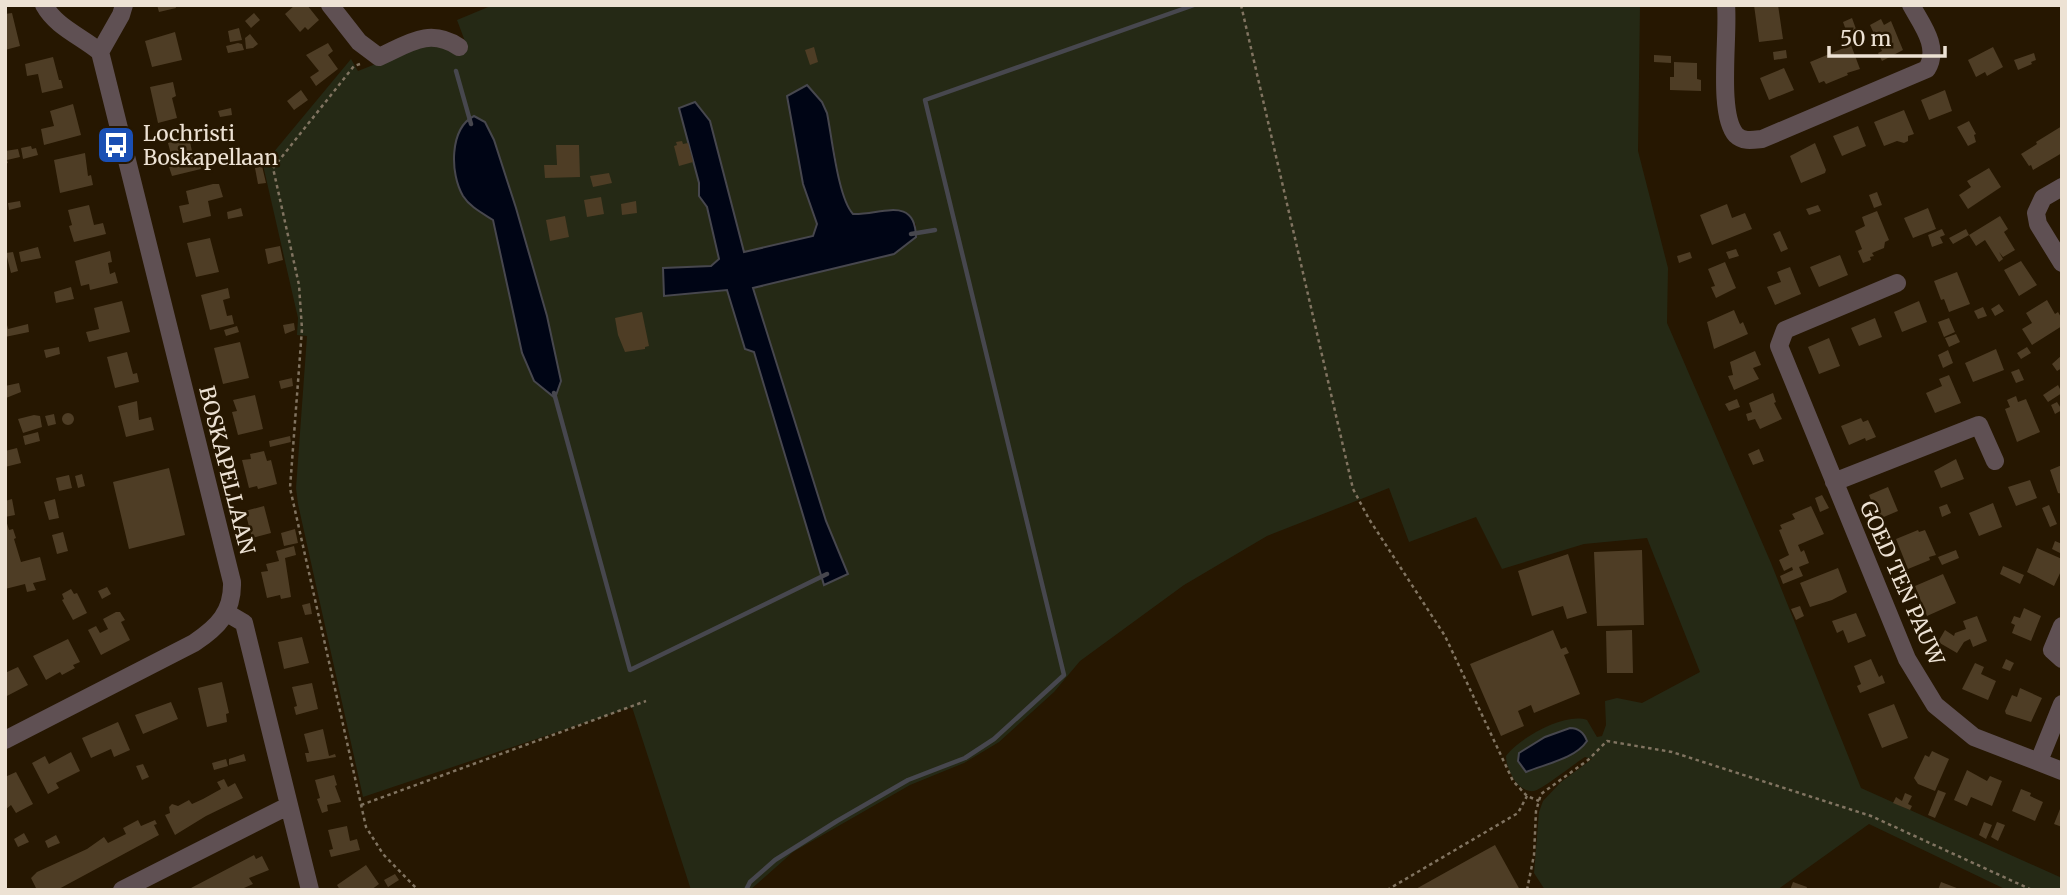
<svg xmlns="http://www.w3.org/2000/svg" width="2067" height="895" viewBox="0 0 2067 895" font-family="Merriweather,serif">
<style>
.green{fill:#252915;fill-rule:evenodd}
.water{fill:#000515;stroke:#47474e;stroke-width:2}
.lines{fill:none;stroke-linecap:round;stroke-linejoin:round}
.stream{stroke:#47474e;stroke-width:4.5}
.building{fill:#4e3d25}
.path{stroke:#817461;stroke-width:2.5;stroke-dasharray:3.5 3.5;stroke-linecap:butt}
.minor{stroke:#5f5053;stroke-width:18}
.labels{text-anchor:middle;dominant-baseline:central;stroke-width:5;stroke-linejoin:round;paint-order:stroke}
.poi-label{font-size:21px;fill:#ede2d4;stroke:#261701;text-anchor:start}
.street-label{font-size:21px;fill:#ede2d4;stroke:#261701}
</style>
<rect width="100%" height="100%" fill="#261701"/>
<!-- green -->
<path class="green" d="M493 5H1640L1638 151 1668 268 1667 323 1771 563 1861 788 2062 878V890H2007L1869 824 1777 890H1545L1534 873 1539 812 1543 801 1561 782 1592 759 1585 757C1575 763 1543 789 1534 791 1527 792 1519 787 1515 781 1510 773 1506 765 1506 756 1519 738 1565 712 1587 720L1597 737 1602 736 1606 725 1605 701 1617 698 1642 703 1700 672 1647 538 1584 544 1502 569 1476 517 1409 542 1389 488 1267 536 1184 585 1080 661 1054 692 999 742 964 763 910 785 793 852 750 890H691L632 707 363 797 298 504 296 488 307 336 297 335 298 318 263 165 351 59 358 71 431 42 466 44 457 20ZM807 85 822 102 834 148 841 190 849 210 853 214 896 210 916 224V237L894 254 753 288 826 521 848 574 825 585 754 351 745 348 727 289 665 296 663 268 711 266 719 259 707 207 699 196 710 121 744 253 813 236 817 224 803 184ZM473 116 516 208 547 316 561 381 522 353C513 311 507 266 494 225 490 211 471 207 463 195 449 176 452 128 473 116Z"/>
<!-- water -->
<path class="water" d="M807 85 822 102 827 113C832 137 838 198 853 214 881 215 915 195 916 237L894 254 753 288 826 521 848 574 824 585 754 352 745 349 727 290 664 296 663 268 711 266 719 259 707 207 699 196V183L679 108 695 102 710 121 744 252 813 236 817 224 803 184 787 96Z
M474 116 485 122 494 140 516 208 547 316 561 381 555 398 534 381 522 353 493 220C482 213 470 207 463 196 450 174 449 129 474 116Z
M1570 728C1579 728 1584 733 1587 741 1575 759 1545 764 1526 772L1518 761 1519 753 1545 737Z"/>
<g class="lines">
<!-- stream -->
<path class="stream" d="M456 71 471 124
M911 234 935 230
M554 393 630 670 827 574
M746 890 750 882 775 860 837 821 908 780 965 758 994 739 1064 675 925 100 1194 5"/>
</g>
<!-- building -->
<path class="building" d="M157 5H175L176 8 159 12Z
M295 5H307L319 20 308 30 305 27 300 32 285 14Z
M1754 5H1778L1783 39 1759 42Z
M12 13 20 46 5 50V14Z
M254 13 260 20 251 28 245 21Z
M1852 18 1856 29 1847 33 1843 22Z
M1881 19 1884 25 1891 21 1903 50 1882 61 1878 53 1882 51 1870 25Z
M239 28 242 40 230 42 228 31Z
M175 32 182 60 152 67 145 41Z
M250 34 258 44 253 48 246 49 245 38Z
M238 43 242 44 244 50 228 53 226 46Z
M328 43 333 51 328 55 338 69 316 86 310 77 319 71 306 55Z
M1851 45 1860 69 1847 73 1848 75 1826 84 1824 81 1819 83 1810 62Z
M814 47 818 62 810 65 805 50Z
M1993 47 2003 67 1987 76 1985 72 1976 77 1968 60Z
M1786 50 1787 58 1774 60 1773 52Z
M2034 53 2036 60 2031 62 2032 64 2018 70 2014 60Z
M1654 55 1671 56V63L1654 62Z
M53 57 59 80H61L63 88 42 93 38 74 27 76 25 64Z
M1674 62 1697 63V79L1701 80V91L1670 90V77H1674Z
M1784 68 1794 90 1769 100 1760 78Z
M173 82 176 96 172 98 177 118 158 123 150 87Z
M301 90 308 100 294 110 287 101Z
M1945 90 1952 111 1929 120 1921 100Z
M73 104 81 135 44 145 41 129 54 126 50 111Z
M231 108 232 115 220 117 218 111Z
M1904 110 1914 134 1908 136V141L1904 143 1897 141 1884 146 1874 122Z
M1969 121 1976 134 1974 135 1976 142 1968 146 1957 127Z
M1858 126 1866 146 1842 156 1833 136Z
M2062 126V153L2033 170 2031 165 2029 166 2021 154 2037 144 2036 142Z
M189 137 194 161 199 160 201 169 172 176 169 167 174 166 168 143Z
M682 141 683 144 688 143 693 162 679 166 674 146 677 145 676 142Z
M1815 143 1826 170 1825 173 1801 183 1790 156Z
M556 145H579L580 177 545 178 544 165H557Z
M31 146 32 149 36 148 38 155 23 159 21 148Z
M18 149 20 157 7 160 8 163 5 164V151Z
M85 153 88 176 91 175 93 185 60 193 54 160Z
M262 166 266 183 258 184 255 168Z
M1989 168 2001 187 1968 209 1959 195 1971 187 1967 181Z
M609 173 612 183 593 187 590 176Z
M213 184H219L223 197 208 201 211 216 183 223 179 206 189 204 186 191Z
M1877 192 1882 205 1874 208 1869 195Z
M601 197 604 214 587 217 584 200Z
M20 201 21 207 9 210 8 203Z
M636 201 637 213 622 215 621 204Z
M1727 204 1732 218 1745 213 1752 229 1712 245 1700 215Z
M89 205 94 225 103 223 106 234 74 242 69 226 72 225 68 210Z
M1818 205 1821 211 1809 215 1806 209Z
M241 208 243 216 228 219 227 212Z
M1928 208 1936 229 1913 238 1904 218Z
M1877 211 1889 240 1885 242 1884 248 1872 253 1874 256 1870 257 1871 260 1863 263 1858 251 1862 249 1855 231 1865 226 1862 217Z
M565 216 569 237 550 241 546 220Z
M2000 216 2008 229 2004 232 2015 250 2003 257 1999 252 2003 259 1999 262 1985 240 1976 246 1969 235Z
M1942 229 1945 235 1940 237 1943 243 1932 247 1928 235Z
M1966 229 1969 235 1953 244 1949 238Z
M1780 231 1788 249 1781 252 1773 234Z
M210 238 219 272 196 277 187 243Z
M280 246 283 260 268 264 265 249Z
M38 247 41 258 21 262 19 252Z
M1736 249 1739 256 1729 259 1726 252Z
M110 251 112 262 108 263 110 274 115 272 118 283 90 290 89 284 81 286 75 261Z
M13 252 18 271 11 273 6 253Z
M1690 252 1692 258 1679 263 1677 256Z
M1840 255 1848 275 1819 287 1810 267Z
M2021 261 2037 285 2019 296 2004 270Z
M1725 262 1736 288 1716 298 1711 287 1715 286 1708 269Z
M1790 267 1801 294 1775 305 1767 287 1781 282 1777 272Z
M1957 272 1970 304 1949 312 1944 299 1941 300 1934 281Z
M71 287 74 299 56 303 54 292Z
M228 288 230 298 223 300 227 316 232 315 234 324 210 330 201 295Z
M2047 300 2055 314 2058 312 2062 319V326L2032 345 2022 329 2032 323 2026 313Z
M122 301 130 332 89 342 86 332 99 329 94 308Z
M1919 301 1927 322 1902 332 1894 312Z
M1999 304 2004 311 1995 316 1991 309Z
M1983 307 1987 316 1978 319 1974 311Z
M1734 310 1740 324 1743 322 1748 334 1714 349 1707 322Z
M642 312 649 346 645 347V349L625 352 618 335 615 318Z
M1875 318 1882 337 1859 346 1851 328Z
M1949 318 1955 332 1944 337 1938 322Z
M6 321 8 329 28 324 29 332 5 337Z
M294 323 295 330 285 334 283 325Z
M237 326 239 332 226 336 224 330Z
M1956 334 1960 342 1949 347 1945 338Z
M1829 338 1840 366 1819 374 1808 347Z
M240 342 249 378 223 384 214 348Z
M59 347 60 354 46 358 44 350Z
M2027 347 2031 353 2021 359 2017 353Z
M1996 349 2004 370 1973 382 1965 363Z
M1948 350 1953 363 1943 368 1938 355Z
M1755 351 1761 365 1753 368 1759 379 1734 390 1728 376 1733 375 1730 362Z
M127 352 133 374 137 373 139 382 115 388 107 357Z
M2062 355V368L2057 371 2052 364Z
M2019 369 2024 380 2016 383 2011 372Z
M1949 375 1961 403 1935 413 1926 393 1942 386 1939 379Z
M292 378 293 386 281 389 279 381Z
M19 383 21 392 6 398 5 386Z
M2058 385 2062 393 2048 402 2043 395Z
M1773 393 1776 402 1774 403 1782 419 1760 429 1755 419 1748 421 1746 414 1752 412 1749 403Z
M255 395 263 429 238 435 232 412 237 411 233 400Z
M2016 396 2018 402 2026 399 2040 432 2017 442 2005 409 2010 407 2007 400Z
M1737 399 1740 407 1729 411 1725 404Z
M137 401 139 420 151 417 154 430 126 437 118 406Z
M2057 402 2062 410 2055 414 2051 405Z
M62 419a6 6 0 1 1 12 0a6 6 0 1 1-12 0Z
M54 414 56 424 48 426 45 416Z
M34 415 40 416 42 427 23 433 18 419Z
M1861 418 1863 422 1868 420 1876 437 1866 441 1865 438 1849 445 1841 426Z
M38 432 40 441 25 445 23 436Z
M290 436 291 442 270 447 269 441Z
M17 448 21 463 5 467V451Z
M1759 449 1764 461 1753 465 1748 454Z
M264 451 267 461 271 460 277 484 258 489 257 486 249 488 242 460 251 459 250 454Z
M1956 459 1964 479 1941 488 1934 471Z
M2062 465V494L2058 493 2050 470Z
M169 468 185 535 129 549 113 482Z
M82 474 85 486 78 488 75 476Z
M69 475 72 488 59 491 56 478Z
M2030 480 2037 498 2016 506 2008 487Z
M1888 487 1898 511 1879 519 1869 495Z
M1822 495 1829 508 1820 512 1815 498Z
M12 499 15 515 5 517V501Z
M55 499 59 518 49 520 44 502Z
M1993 503 2002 527 1979 536 1969 513Z
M1947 504 1951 513 1942 517 1939 507Z
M2049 505 2057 524 2050 527 2042 508Z
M264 506 271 533 252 538 245 511Z
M1811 506 1824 534 1798 545 1801 552 1804 550 1809 563 1799 567 1803 576 1783 584 1780 576 1793 570 1792 567 1784 571 1779 560 1789 555 1779 530 1782 529 1780 525 1795 519 1792 514Z
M6 520 9 530 13 529 16 538 14 539 21 562 40 557 46 580 33 583 36 590 27 592 25 584 5 589Z
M295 529 298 543 284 546 281 533Z
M1918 530 1919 532 1925 530 1936 555 1929 557 1930 560 1908 569 1896 539Z
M63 532 68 551 57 554 52 535Z
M2055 541 2062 544 2060 553 2052 549Z
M294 546 296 555 285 558 291 597 281 599 280 595 267 598 261 572 268 571 266 564 279 561 276 551Z
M2037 548 2062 559V569L2054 586 2027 572Z
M1642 550 1644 625 1597 626 1594 552Z
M1956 550 1959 558 1942 565 1938 557Z
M1568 554 1587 613 1567 619 1563 606 1532 616 1518 571Z
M2003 566 2024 575 2020 584 2000 574Z
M1838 568 1847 592 1832 600 1810 607 1800 583Z
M1943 574 1956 603 1927 616 1915 586Z
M107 587 111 594 102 599 98 591Z
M71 589 74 594 77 593 87 613 73 620 62 600 64 599 62 594Z
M310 603 312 614 305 615 302 605Z
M1800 606 1804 616 1796 620 1791 609Z
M2024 608 2041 616 2031 641 2012 633 2015 625 2011 623 2014 616 2020 618Z
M116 612H120L125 620 121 622 130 640 101 655 88 630 96 626 100 633 108 629 103 619Z
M1856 613 1866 636 1848 643 1843 630 1837 633 1832 621Z
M1977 616 1987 641 1973 647 1970 639 1964 642 1957 653 1938 642 1945 630 1954 636 1955 633 1966 629 1963 621Z
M1553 630 1561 649 1566 647 1569 653 1564 655 1580 694 1534 713 1531 705 1518 711 1524 726 1501 736 1470 664Z
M1632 630 1633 673H1607L1606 631Z
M302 637 309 663 284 669 278 642Z
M68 639 80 662 73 665 75 668 62 675 60 672 46 680 33 656Z
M1871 659 1879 677 1882 675 1885 683 1860 693 1857 686 1861 684 1854 666Z
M2006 659 2014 663 2010 671 2002 668Z
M1975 663 1984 667 1981 674 1996 681 1988 700 1962 689Z
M18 667 28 685 5 697V673Z
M222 682 229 713 226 714 227 722 207 727 198 688Z
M312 683 318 709 296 715 294 707 297 706 292 687Z
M2020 688 2042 698 2031 722 2006 714 2005 711 2012 695 2017 697Z
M171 702 178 719 143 734 135 715Z
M1894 704 1908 738 1882 748 1868 714Z
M118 722 130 750 114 757 111 749 91 758 82 738Z
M323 729 329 756 335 754 336 757 307 762 305 753H309L304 734Z
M1932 751 1949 759 1935 791 1918 784 1914 778 1925 755 1929 757Z
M71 752 80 771 56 783 59 788 48 794 32 763 45 756 49 764Z
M244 754 246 761 229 765V759Z
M226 759 228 766 214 770 212 763Z
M143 764 149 777 142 780 136 766Z
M1967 770 1987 781 1990 776 2002 781 1992 806 1971 797 1967 806 1954 800Z
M16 772 33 804 16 813 11 805 5 810V777Z
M334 775 337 785 335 786 341 802 327 805 328 811 322 813 317 799 320 798 315 780Z
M224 779 228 787 235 783 243 798 206 816 175 835 165 815 170 813 169 807 172 804 178 806 189 800 192 804 203 799 221 789 217 782Z
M2021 789 2031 793 2030 796 2043 802 2035 821 2012 811Z
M1938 790 1946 793 1935 818 1928 815Z
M1905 793 1912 796 1908 804 1912 806 1910 810 1893 803 1896 797 1902 801Z
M2062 804V827L2054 824Z
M138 820 141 826 155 820 157 824 154 825 159 835 57 890H37L31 878 37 872 87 849 104 837 108 843 126 834 123 828Z
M1984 822 1992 825 1986 839 1979 835Z
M1997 822 2005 825 1998 841 1991 837Z
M347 826 350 841 357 839 360 850 331 857 329 850 333 849 328 830Z
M24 833 29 842 18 847 14 839Z
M56 835 60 843 48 848 45 841Z
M1495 845 1520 890H1414L1475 856Z
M254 855 256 859 262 856 269 870 249 878 253 884 244 888 245 890H192L191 888Z
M366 865 379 884 371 890H340L337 885Z
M395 874 399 880 388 887 384 880Z
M1793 882 1807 887 1806 890H1790Z
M1941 882 1962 890H1938Z"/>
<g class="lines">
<!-- path -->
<path class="path" d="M1241 5 1353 489 1369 519 1445 636 1513 781 1527 796 1539 801
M360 64 354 66 273 168 299 285 302 329 290 488 366 827 383 854 418 890
M361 805 646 701
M1387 890 1518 813 1527 796
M1527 890 1534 855 1536 811 1541 794 1588 760 1607 741 1672 752 1871 816 2032 890"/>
<!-- minor -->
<path class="minor" d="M330 5 359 42 379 57C408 44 429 27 459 47
M1726 5C1729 35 1717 114 1736 135 1743 142 1753 140 1762 139L1927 69C1940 47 1922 25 1911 5
M100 52 121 15 124 5
M2062 187 2043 198 2036 213 2038 224 2062 263
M1897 283 1785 330 1779 346 1907 659 1935 705 1974 737 2062 771
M1834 482 1979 425 1995 461
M227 613 244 623 310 890
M2062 626 2052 650 2062 659
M5 740 194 643C218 627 233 612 232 582L100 52C81 36 56 27 44 5
M2039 761 2062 704
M122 890 288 806"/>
</g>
<!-- icons -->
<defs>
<symbol id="bus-square" viewBox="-11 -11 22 22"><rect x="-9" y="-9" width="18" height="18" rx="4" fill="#1a4fb4" stroke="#261701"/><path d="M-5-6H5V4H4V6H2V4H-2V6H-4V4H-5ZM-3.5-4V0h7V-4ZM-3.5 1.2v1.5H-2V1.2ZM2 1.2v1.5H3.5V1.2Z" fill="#fff"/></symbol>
</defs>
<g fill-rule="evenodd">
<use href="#bus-square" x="94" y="123" width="44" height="44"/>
</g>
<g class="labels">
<!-- poi labels -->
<g class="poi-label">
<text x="143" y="133">Lochristi<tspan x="143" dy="24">Boskapellaan</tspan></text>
</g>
<!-- street labels -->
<g class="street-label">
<text transform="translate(227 470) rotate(76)">BOSKAPELLAAN</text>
<text transform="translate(1902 583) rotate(66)">GOED TEN PAUW</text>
</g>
</g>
<!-- border -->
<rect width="2067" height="895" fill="none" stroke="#ede2d4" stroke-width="14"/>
<!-- scale -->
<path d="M1829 46v10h116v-10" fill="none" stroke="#ede2d4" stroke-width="3.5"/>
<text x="1840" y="46" font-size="21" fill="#ede2d4" stroke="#261701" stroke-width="5" paint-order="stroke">50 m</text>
</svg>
